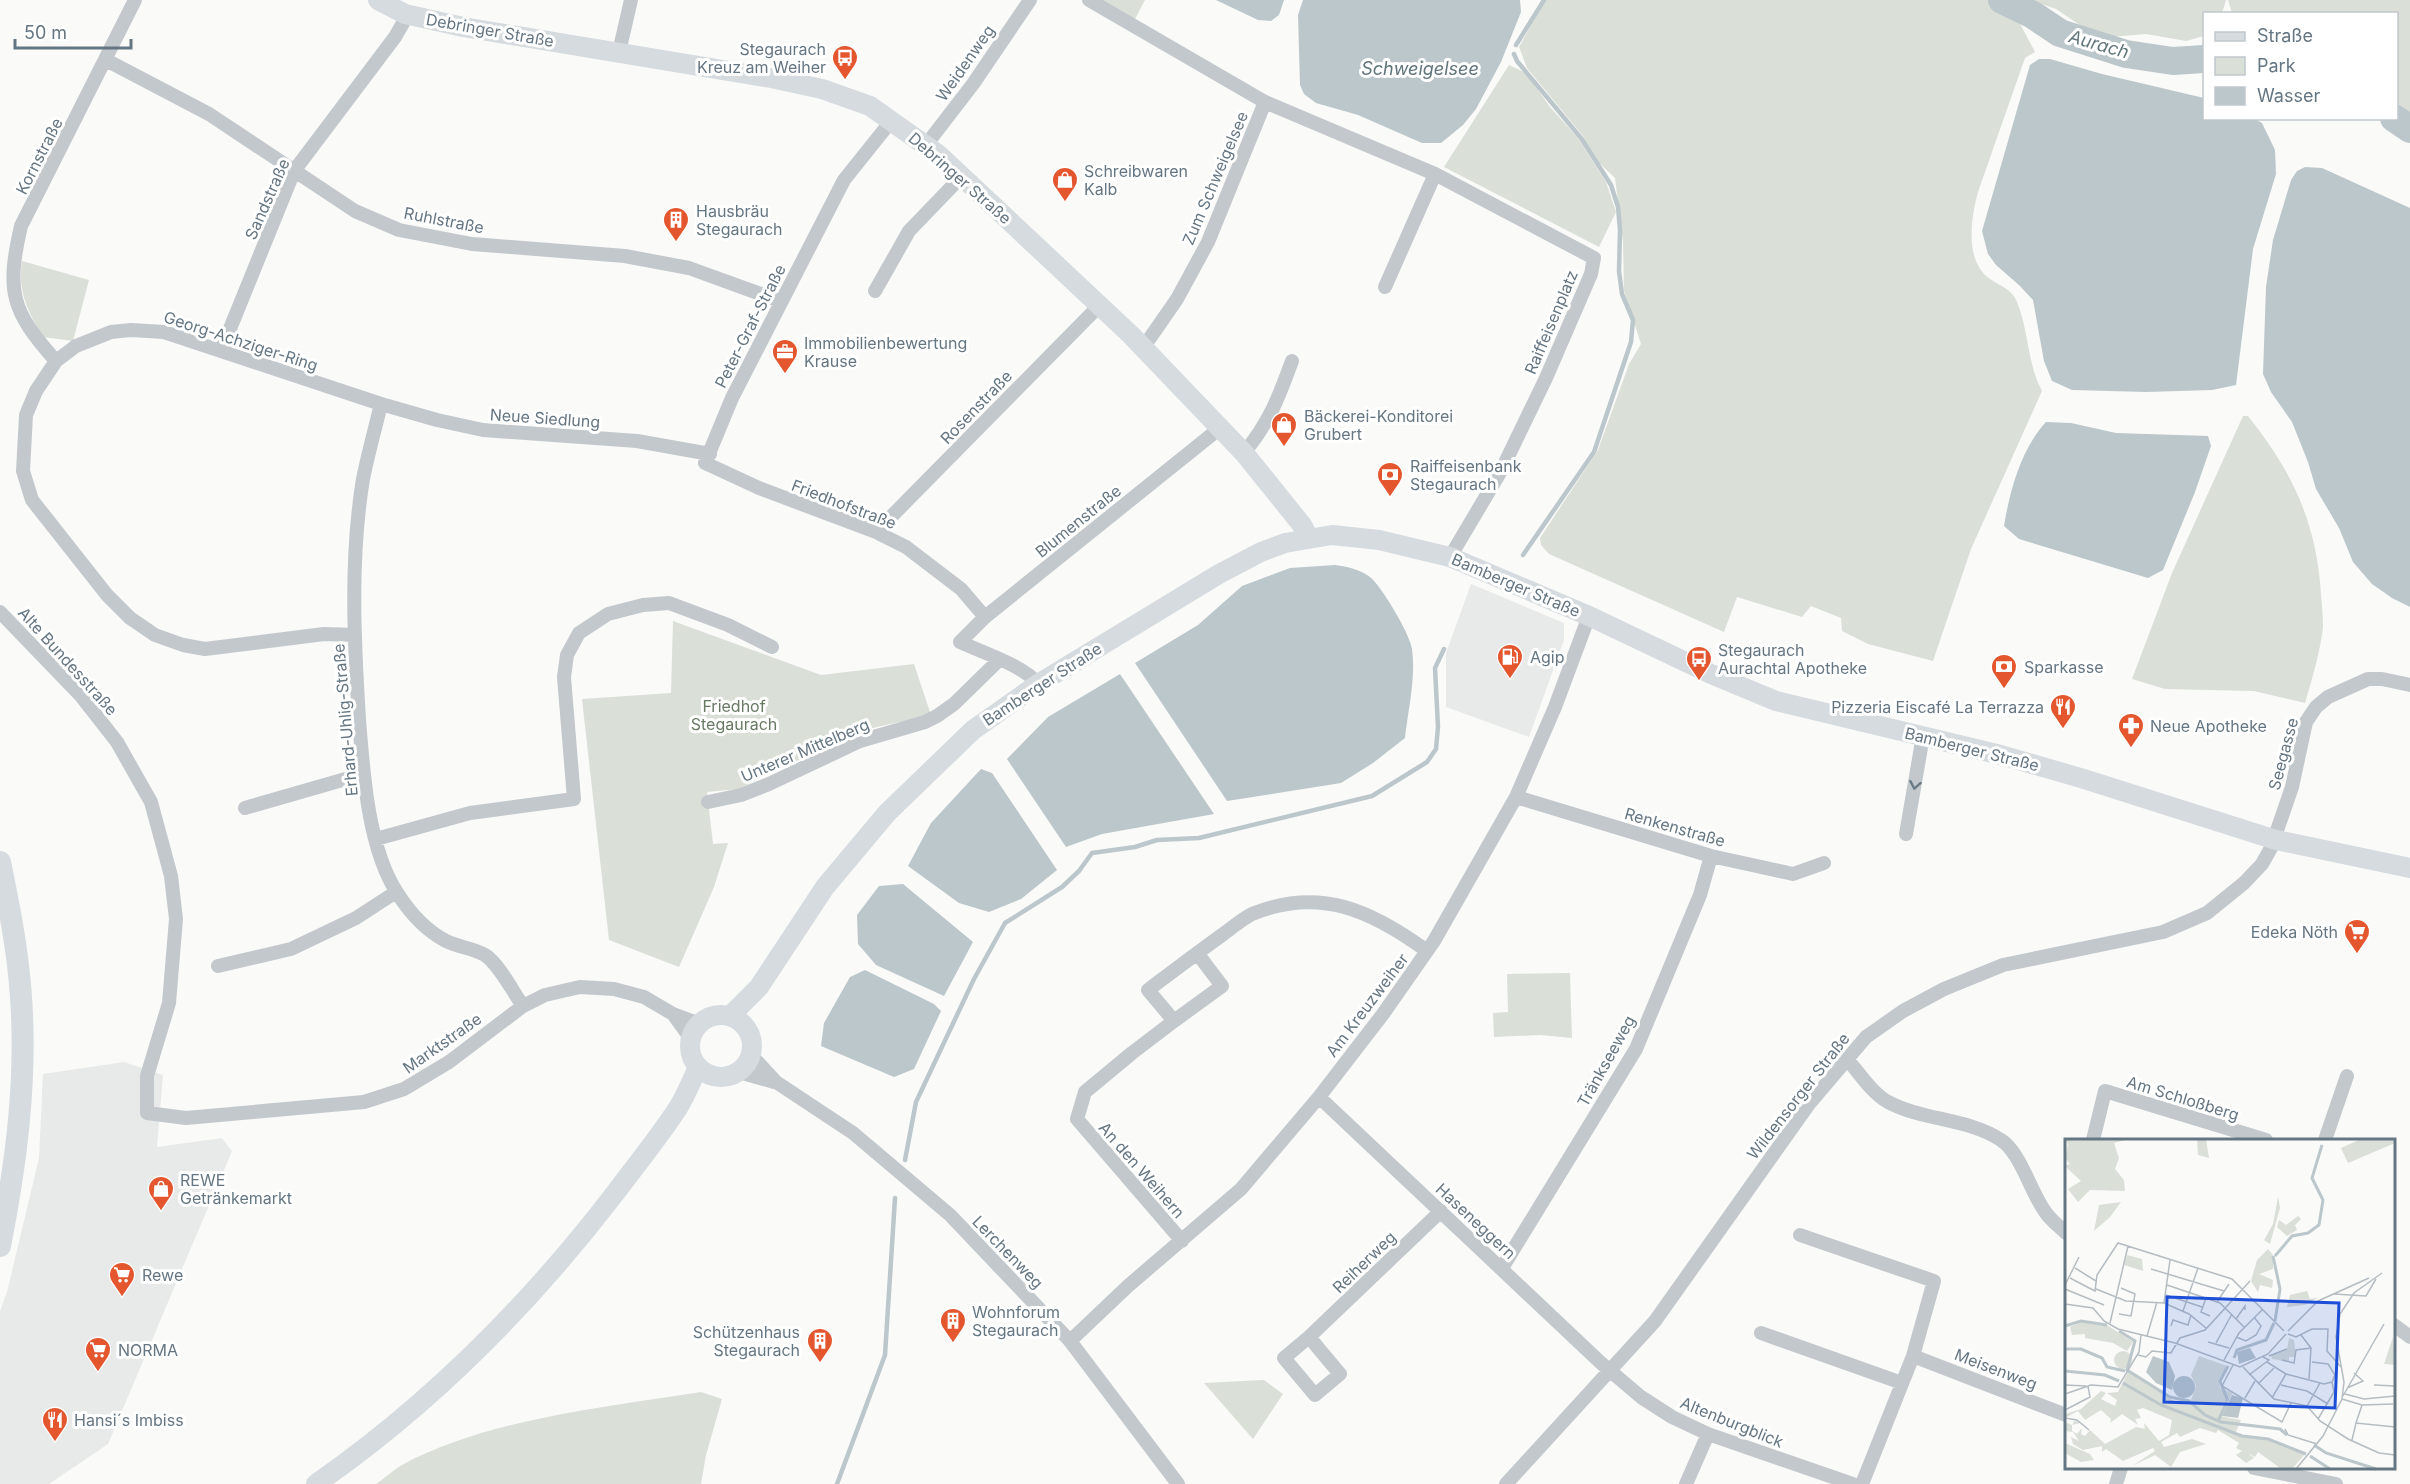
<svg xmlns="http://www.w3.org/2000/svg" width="2410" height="1484" viewBox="0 0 2410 1484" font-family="Inter,sans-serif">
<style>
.built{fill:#e8e9e9}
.green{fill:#dadfd7}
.water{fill:#bbc7cb}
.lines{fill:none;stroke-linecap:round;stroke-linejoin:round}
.stream{stroke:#bbc7cb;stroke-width:4.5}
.river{stroke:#bbc7cb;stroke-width:28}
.street{stroke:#c3c8cc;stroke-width:14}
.secondary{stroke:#d6dbdf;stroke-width:20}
.primary{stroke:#d6dbdf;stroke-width:22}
.oneway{stroke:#6a7a87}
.labels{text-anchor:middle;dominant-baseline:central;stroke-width:6;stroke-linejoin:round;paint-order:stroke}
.street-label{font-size:16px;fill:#657683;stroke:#fff}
.poi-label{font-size:16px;fill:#657683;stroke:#fff;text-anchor:start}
.park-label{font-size:16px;fill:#687a64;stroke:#fff}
.water-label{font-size:18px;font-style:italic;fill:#60757c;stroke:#fff}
.inset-river{fill:none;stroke:#bbc7cb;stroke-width:3}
.inset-road{fill:none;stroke:#b5bdc2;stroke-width:1.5}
.view{fill:#1d4ed8;fill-opacity:0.15;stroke:#1d4ed8;stroke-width:3}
.inset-edge{fill:none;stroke:#657683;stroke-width:3}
</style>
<rect width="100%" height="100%" fill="#fafaf8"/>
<!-- built -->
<path class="built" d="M1471 584 1564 623V640L1529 737 1446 707V653Z
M124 1062 163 1075 157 1147 222 1138 232 1151 108 1444 49 1484H0V1311L7 1292 39 1158 43 1074Z"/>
<!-- green -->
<path class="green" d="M1096 0H1145L1134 21Z
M1545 0H1989L2016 16 2035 52 2025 58 1978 192C1971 218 1964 261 1990 279 2000 286 2012 289 2017 302 2029 331 2027 363 2042 391L1971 549 1933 661 1868 644 1842 631 1841 618 1811 606 1802 617 1737 597 1724 632 1549 554 1541 545 1540 538 1598 450 1629 364 1641 344 1624 291 1623 242 1615 178 1592 156 1583 136 1527 68 1519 47Z
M2030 0H2226L2222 13 2204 14V36L2186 41 2146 34 2099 38 2056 9Z
M2228 0H2410V113L2397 105 2396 14 2232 13Z
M1509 65 1526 73 1550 107 1578 138 1606 182 1616 212 1599 247 1444 167Z
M22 261 89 280 73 341 43 337C28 312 17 291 22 261Z
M2243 416H2248C2292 471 2317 523 2321 595 2322 606 2323 617 2323 627 2320 653 2312 679 2305 703L2254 691 2165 689 2132 679 2172 573Z
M673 621 821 675 914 664 931 715 859 731 738 789 707 792 713 844 728 843 714 887 679 967 609 940 582 699 671 693Z
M1570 973 1572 1038 1540 1035 1494 1037 1493 1013 1508 1012 1507 974Z
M1264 1380 1283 1394 1253 1439 1204 1383Z
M701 1392 722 1399 706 1455 701 1484H376C385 1478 393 1470 402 1465 487 1419 606 1407 701 1392Z"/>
<!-- water -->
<path class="water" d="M1216 0H1284L1279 15 1271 21 1258 20Z
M1303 0H1520L1521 12 1501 62 1476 109 1463 125 1441 143H1422L1358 115 1316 103 1304 94 1300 85 1298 15Z
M2039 59H2050L2102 74 2204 98V118L2255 119 2262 123 2275 150 2276 174 2253 249 2236 385 2212 390 2146 392 2072 390 2052 381 2044 361 2033 300 2019 285 1996 265 1988 254 1982 231 2030 65Z
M2305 167 2322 168 2410 208V607L2392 598 2372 584 2353 562 2339 528 2316 489 2308 462 2292 422 2271 392 2263 374 2266 287 2273 240 2291 180 2297 171Z
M2046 422 2071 423 2116 433 2208 436 2211 446 2195 492 2163 570 2148 578 2019 539 2004 526C2010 490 2021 449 2046 422Z
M1335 565C1348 567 1359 569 1370 577 1382 587 1410 634 1412 649 1416 678 1408 710 1405 738L1373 763 1341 783 1227 801 1135 663 1198 625 1242 586 1290 568Z
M1120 674 1214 814 1102 834 1066 847 1007 759 1048 717Z
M981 769 992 773 1057 870 1021 899 989 912 959 903 908 866 931 823Z
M903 884 973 942 944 996 876 965 858 944 857 915 879 886Z
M865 970 934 1004 941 1011 914 1069 894 1077 821 1046 824 1023 850 977Z"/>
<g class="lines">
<!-- stream -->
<path class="stream" d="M1516 45 1544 0
M1514 54 1517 61 1581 138 1611 185 1618 207 1620 230 1619 271 1622 294 1633 320 1631 342 1594 452 1523 555
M905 1160 916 1102 974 979 1005 923 1062 887 1079 871 1092 853 1135 847 1157 840 1199 838 1372 796 1427 762 1436 749 1438 727 1435 668 1444 649
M837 1484 885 1355 895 1198"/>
<!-- river -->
<path class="river" d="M2002 0 2033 15 2060 33 2126 54 2173 61 2204 59
M2394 118 2410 129"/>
<!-- street -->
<path class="street" d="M1089 0 1265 102 1435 174 1594 258 1591 274 1546 378 1501 471 1450 557
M619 52 631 0
M106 60 209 114 355 211 399 230 472 244 625 256 689 268 780 301
M892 120 844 180 732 398 705 463 759 488 876 532 906 547 961 589 985 617
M926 145 973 84 1030 0
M1385 287 1435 174
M875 291 909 231 962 176
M1143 348 1177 299 1208 242 1265 102
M221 351 294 171 395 37 403 23 405 14
M56 361C11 311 6 291 21 226L135 0
M381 404C375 429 368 454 363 479 350 558 354 639 359 719 363 771 368 850 398 894 410 913 427 931 446 941 458 947 473 948 485 955 499 964 513 992 523 1006
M1244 453C1270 421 1278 399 1292 361
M876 532 1099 306
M0 612 81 696 117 742 151 802 171 876 176 919 169 1003 147 1076V1113L186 1118 364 1102 404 1089 449 1062 523 1006 545 995 580 987 614 989 644 997 673 1014 700 1024
M355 635 324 634 205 649 183 645 155 635 130 618 107 595 32 500 23 471 26 415 36 391 56 361 76 346 111 332 131 330 164 332 381 404 437 420 483 430 637 441 710 454
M1038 684C1025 666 981 652 960 642L985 617 1220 428
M1516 797 1711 856 1793 874 1824 863
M708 802 741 795 769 784 860 741 925 722 937 716 954 704 999 660
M245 808 363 774
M1906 834 1923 736
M376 839 470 813 574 799 564 677 567 655 579 633 608 614 643 605 669 603 728 625 772 647
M218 966 291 949 356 918 396 892
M673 1014 691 1039
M1174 1021 1222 986 1197 953
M751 1055 776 1082 853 1133 950 1215 1070 1341 1178 1484
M1847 1059C1860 1074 1871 1092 1888 1102 1924 1121 1968 1118 2001 1140 2020 1152 2031 1192 2044 1210 2049 1219 2059 1226 2066 1233
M739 1072 774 1082
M1319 1097 1601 1363 1641 1397 1672 1417 1708 1434 1853 1484
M2093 1140 2105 1091 2266 1140
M2325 1140 2347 1076
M1800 1235 1934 1281 1913 1356 1862 1484
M1182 1241 1077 1119 1085 1092 1132 1053 1174 1021 1148 990C1172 972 1197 953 1222 935 1232 928 1242 919 1252 914 1320 886 1372 911 1427 951
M1502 1268 1636 1049 1700 895 1711 856
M2394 1325 2410 1337
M1761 1333 1902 1383
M1309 1337 1340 1374 1315 1395 1284 1358 1309 1337 1441 1211
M1070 1341 1128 1286 1241 1189 1319 1097 1383 1014 1434 941 1516 797 1555 707 1589 616
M1913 1356 2066 1415
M2254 1468 2336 1484
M1506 1484 1655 1321 1809 1104 1866 1037 1903 1011 1944 989 2003 965 2163 932 2207 913 2244 883 2262 864 2271 848 2292 787 2306 722 2316 707 2328 697 2368 679H2382L2410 685
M1686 1484 1708 1434
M2116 1484 2121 1468"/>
<!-- secondary -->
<path class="secondary" d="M378 0 405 14 463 27 771 78 822 89 870 106 939 155 1131 335 1244 453 1302 525 1309 538
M690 1046a31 31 0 1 1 62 0a31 31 0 1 1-62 0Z
M730 1016 759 987 825 887 887 813 973 730 1038 684 1219 574 1261 552 1285 543 1332 535 1379 540 1450 557 1589 616 1711 674 1776 701 2001 755 2084 779 2276 840 2410 868
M316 1484C431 1404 531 1303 616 1192 637 1164 659 1137 678 1108 686 1095 692 1080 698 1067"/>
<!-- primary -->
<path class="primary" d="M0 862C9 906 18 951 21 997 27 1081 16 1164 0 1246"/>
</g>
<!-- one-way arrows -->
<defs><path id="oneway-chevron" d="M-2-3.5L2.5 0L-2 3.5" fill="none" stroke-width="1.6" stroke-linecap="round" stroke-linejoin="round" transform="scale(1.5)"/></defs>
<use class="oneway" href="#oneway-chevron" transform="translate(1915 785) rotate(100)"/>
<!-- icons -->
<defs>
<symbol id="bus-pin" viewBox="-11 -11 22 30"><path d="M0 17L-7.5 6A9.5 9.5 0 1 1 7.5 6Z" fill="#e4572e" stroke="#fff"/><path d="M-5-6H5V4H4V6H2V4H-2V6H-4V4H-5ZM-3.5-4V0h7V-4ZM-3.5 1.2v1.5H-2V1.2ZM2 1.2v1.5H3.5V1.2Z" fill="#fff"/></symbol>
<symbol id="shop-pin" viewBox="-11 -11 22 30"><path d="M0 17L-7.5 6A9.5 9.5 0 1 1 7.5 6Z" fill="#e4572e" stroke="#fff"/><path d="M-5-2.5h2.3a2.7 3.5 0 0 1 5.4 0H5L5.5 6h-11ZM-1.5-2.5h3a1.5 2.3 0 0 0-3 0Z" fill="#fff"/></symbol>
<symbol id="building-pin" viewBox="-11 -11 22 30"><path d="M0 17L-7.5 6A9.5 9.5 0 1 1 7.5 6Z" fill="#e4572e" stroke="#fff"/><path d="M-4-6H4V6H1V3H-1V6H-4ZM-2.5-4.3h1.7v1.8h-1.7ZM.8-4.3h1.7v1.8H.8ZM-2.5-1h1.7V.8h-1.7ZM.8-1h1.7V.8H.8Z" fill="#fff"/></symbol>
<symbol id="office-pin" viewBox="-11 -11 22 30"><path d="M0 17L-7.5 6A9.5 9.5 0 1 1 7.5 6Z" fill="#e4572e" stroke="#fff"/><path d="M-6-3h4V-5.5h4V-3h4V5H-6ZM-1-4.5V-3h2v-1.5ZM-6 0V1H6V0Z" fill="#fff"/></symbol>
<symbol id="bank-pin" viewBox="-11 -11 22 30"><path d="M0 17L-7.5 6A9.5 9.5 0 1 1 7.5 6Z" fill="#e4572e" stroke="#fff"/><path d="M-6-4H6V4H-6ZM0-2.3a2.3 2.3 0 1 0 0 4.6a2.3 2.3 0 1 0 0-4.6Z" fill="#fff"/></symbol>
<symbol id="fuel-pin" viewBox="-11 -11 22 30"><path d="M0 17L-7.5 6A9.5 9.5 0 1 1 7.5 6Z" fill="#e4572e" stroke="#fff"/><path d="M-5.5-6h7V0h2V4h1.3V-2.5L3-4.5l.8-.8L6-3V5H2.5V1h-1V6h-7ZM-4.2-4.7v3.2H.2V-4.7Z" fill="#fff"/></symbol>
<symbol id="restaurant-pin" viewBox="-11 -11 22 30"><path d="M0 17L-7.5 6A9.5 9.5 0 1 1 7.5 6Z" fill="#e4572e" stroke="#fff"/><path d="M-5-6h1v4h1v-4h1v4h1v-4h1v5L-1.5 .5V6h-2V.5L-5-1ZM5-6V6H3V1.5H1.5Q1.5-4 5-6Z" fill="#fff"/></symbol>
<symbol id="pharmacy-pin" viewBox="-11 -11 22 30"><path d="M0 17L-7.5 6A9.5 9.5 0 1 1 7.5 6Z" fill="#e4572e" stroke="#fff"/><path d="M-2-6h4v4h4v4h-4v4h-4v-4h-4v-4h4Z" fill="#fff"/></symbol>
<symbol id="supermarket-pin" viewBox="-11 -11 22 30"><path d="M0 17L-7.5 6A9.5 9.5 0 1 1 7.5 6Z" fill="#e4572e" stroke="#fff"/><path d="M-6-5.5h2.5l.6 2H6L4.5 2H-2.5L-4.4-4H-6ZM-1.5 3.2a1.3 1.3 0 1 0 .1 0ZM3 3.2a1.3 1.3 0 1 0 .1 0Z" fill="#fff"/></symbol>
</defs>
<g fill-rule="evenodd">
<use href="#bus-pin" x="830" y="43" width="30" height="40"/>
<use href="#shop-pin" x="1050" y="165" width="30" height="40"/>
<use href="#building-pin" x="661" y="205" width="30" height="40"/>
<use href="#office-pin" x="770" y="337" width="30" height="40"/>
<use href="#shop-pin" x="1269" y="410" width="30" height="40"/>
<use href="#bank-pin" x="1375" y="460" width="30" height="40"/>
<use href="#fuel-pin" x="1495" y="642" width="30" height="40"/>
<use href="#bus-pin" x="1684" y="644" width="30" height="40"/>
<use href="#bank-pin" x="1989" y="652" width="30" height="40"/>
<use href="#restaurant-pin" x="2048" y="692" width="30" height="40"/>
<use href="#pharmacy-pin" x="2116" y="711" width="30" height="40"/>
<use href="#supermarket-pin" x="2342" y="917" width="30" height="40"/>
<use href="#shop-pin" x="146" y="1174" width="30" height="40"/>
<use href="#supermarket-pin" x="107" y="1260" width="30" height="40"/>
<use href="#building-pin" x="938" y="1306" width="30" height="40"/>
<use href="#building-pin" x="805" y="1326" width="30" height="40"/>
<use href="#supermarket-pin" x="83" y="1335" width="30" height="40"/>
<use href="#restaurant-pin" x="40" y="1405" width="30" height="40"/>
</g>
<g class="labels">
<!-- street labels -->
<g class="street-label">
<text transform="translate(490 30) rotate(10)">Debringer Straße</text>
<text transform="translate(965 63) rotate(-55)">Weidenweg</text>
<text transform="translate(39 156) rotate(-63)">Kornstraße</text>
<text transform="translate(960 178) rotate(41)">Debringer Straße</text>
<text transform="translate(1215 178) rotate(-67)">Zum Schweigelsee</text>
<text transform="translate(267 199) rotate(-66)">Sandstraße</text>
<text transform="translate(444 220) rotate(11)">Ruhlstraße</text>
<text transform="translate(1551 322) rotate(-67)">Raiffeisenplatz</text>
<text transform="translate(750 326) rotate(-63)">Peter-Graf-Straße</text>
<text transform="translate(241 341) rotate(18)">Georg-Achziger-Ring</text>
<text transform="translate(976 407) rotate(-46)">Rosenstraße</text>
<text transform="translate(545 418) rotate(4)">Neue Siedlung</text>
<text transform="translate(844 504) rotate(21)">Friedhofstraße</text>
<text transform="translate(1078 521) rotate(-39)">Blumenstraße</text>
<text transform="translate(1516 585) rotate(23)">Bamberger Straße</text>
<text transform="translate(68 661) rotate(48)">Alte Bundesstraße</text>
<text transform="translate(1042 684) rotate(-33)">Bamberger Straße</text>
<text transform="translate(345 720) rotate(-95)">Erhard-Uhlig-Straße</text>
<text transform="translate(1972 749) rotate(14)">Bamberger Straße</text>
<text transform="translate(805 750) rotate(-23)">Unterer Mittelberg</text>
<text transform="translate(2283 754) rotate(-75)">Seegasse</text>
<text transform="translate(1675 827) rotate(16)">Renkenstraße</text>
<text transform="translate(1367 1005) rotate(-53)">Am Kreuzweiher</text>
<text transform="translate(442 1043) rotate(-35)">Marktstraße</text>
<text transform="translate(1606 1061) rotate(-61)">Tränkseeweg</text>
<text transform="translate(1798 1096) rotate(-52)">Wildensorger Straße</text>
<text transform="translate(2183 1098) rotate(17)">Am Schloßberg</text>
<text transform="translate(1142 1170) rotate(49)">An den Weihern</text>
<text transform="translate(1476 1221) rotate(43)">Haseneggern</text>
<text transform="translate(1008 1252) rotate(46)">Lerchenweg</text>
<text transform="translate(1364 1262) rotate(-44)">Reiherweg</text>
<text transform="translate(1996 1369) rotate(21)">Meisenweg</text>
<text transform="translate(1732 1422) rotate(22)">Altenburgblick</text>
</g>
<!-- poi labels -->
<g class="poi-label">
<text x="826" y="49" text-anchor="end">Stegaurach<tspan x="826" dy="18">Kreuz am Weiher</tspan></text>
<text x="1084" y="171">Schreibwaren<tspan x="1084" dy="18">Kalb</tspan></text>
<text x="696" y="211">Hausbräu<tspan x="696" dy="18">Stegaurach</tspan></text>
<text x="804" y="343">Immobilienbewertung<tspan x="804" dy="18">Krause</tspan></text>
<text x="1304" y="416">Bäckerei-Konditorei<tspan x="1304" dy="18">Grubert</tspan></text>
<text x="1410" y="466">Raiffeisenbank<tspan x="1410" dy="18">Stegaurach</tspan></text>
<text x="1718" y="650">Stegaurach<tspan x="1718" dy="18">Aurachtal Apotheke</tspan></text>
<text x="1530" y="657">Agip</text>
<text x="2024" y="667">Sparkasse</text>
<text x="2044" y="707" text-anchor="end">Pizzeria Eiscafé La Terrazza</text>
<text x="2150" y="726">Neue Apotheke</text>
<text x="2338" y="932" text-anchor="end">Edeka Nöth</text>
<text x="180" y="1180">REWE<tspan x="180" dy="18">Getränkemarkt</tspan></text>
<text x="142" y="1275">Rewe</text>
<text x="972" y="1312">Wohnforum<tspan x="972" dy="18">Stegaurach</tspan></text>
<text x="800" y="1332" text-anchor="end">Schützenhaus<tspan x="800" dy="18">Stegaurach</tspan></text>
<text x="118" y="1350">NORMA</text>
<text x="74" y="1420">Hansi´s Imbiss</text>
</g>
<!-- park labels -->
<g class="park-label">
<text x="734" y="706">Friedhof<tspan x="734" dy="18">Stegaurach</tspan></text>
</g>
<!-- water labels -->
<g class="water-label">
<text transform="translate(2099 44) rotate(16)">Aurach</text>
<text x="1420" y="68">Schweigelsee</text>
</g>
</g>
<!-- overview -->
<g transform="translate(2065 1139)">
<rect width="330" height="330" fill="#fafaf8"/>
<path d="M0 0H64L49 4 54 19 50 30 59 41 60 52 25 51 13 63 3 50 16 42 0 27 5 25 0 19 3 5ZM132 0H141L144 19 133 16ZM296 0H330V4L283 24 276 9ZM213 58 215 69 205 105 199 101 208 85ZM56 63 45 78 29 92 34 66ZM233 77 236 80 230 86 232 91 222 97 212 88 214 81 221 86ZM203 110 208 116V130L194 135 208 141 207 149 195 146 193 153 186 142 192 121ZM62 116 77 120 78 132 59 126ZM242 152 245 160 254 158 240 166 222 168 225 156ZM16 183 42 186 68 203 62 212 48 204 20 199V195L7 196 5 188ZM328 198 330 226 320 225H319ZM224 199 229 201 231 218H224V223L207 220 206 216 222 211ZM49 221a9 9 0 1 1 18 0a9 9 0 1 1-18 0ZM134 217 162 227 154 241 155 249 168 254 154 277 176 281 170 295 203 300 240 315 227 330 215 329 193 313 190 318 183 314 189 319 181 324 171 316 177 312 171 309 174 304 153 291 151 294 135 289 115 298 112 294 96 303 99 308 127 300 141 305 115 313 106 328 90 316 67 327 90 312 88 309 58 322 41 310 37 313V307L18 311 8 305 6 298 14 302 8 293 0 292V283L7 286 10 281 15 284 7 286V292L12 295 17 289 16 295 20 297 25 291 40 305 71 288 80 290 79 284 94 302 104 296 107 281 78 269 72 271 76 279 70 280 73 286 57 275 45 284 46 280 36 271 20 281 13 272 0 279V275L16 270 36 252 41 254 36 260 50 267 52 261 42 254 53 253 63 233 109 262 129 265 126 261 131 247 126 236ZM0 304 25 315 29 321 16 323 0 314Z" fill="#dadfd7"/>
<path d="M185 209 191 219 174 225 172 213ZM88 217 104 223 110 237 107 251 91 244 81 233ZM108 248a11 11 0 1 1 22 0a11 11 0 1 1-22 0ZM167 256 178 259 173 279 157 277Z" fill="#bbc7cb"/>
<path class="inset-river" d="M208 117 215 150 210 182M210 117 227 97 243 94 254 86 258 61 247 39 257 6M0 187 16 182 42 186M54 192 70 202 62 231 105 258 124 262 140 276 156 283 215 290 222 296M0 210H16L37 219 42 228 60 232M169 219 172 211 201 201 209 184M0 232 40 236 54 242M58 244 96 266 177 297 203 300 241 315M163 262 155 242 163 227M153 282 162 263M249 306 261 314 311 330M245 317 265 330"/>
<path class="inset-road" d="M0 65V84M10 129 31 142M86 130 159 152M5 139 30 152 32 136 53 104 167 140 219 192M0 146 14 118M102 146 155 164 179 188M0 150 39 166M31 150 61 162 99 164 124 175 141 189M269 155 301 157 311 140M101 156 137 168M141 159 136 173 145 177M152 163 164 145M99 164 105 121M0 165 28 169 39 182 53 190 110 204 175 228 203 215 221 195M118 172 133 129M54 175 66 177 70 155 56 149M171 180 180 167V171M45 184 63 107M106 187 108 181 123 186 126 176M223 192 253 162 304 139M223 195 231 198 247 190H263L262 212 276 228M236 196 246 209 244 240M82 197 92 163M171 198 181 202 191 196 196 187 189 178M143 203 164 209M151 204 167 175M73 216 81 218 87 212 106 214 115 199 140 191 185 142M204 217 222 210M159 221 174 194 197 171M217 221 229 224 231 211 246 209M202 223 221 235 207 259M168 226 157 247 217 283 226 264M178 228 209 260 242 267 255 282 283 300 314 314 330 316M221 235 259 245 267 243 270 236 263 225 247 223M184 236 204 221 198 218M193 245 209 229M0 246 21 247M216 246 242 252 263 265M309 246 330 247M282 249 298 242 289 234M0 255 26 246 53 248 74 213 76 196M280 255 299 260 330 257M278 257 319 185M180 259 190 242M277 260 297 266 328 265M242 267 255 244M0 271 25 258 23 247M0 279 12 281 24 291M253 280 269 253 267 243M291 284 297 266M220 290 223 296 252 305M287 301 291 284 330 288M231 330 258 297 277 260 279 243 271 198 275 175 289 154 317 134"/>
<path class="view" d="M102 158 274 164 270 269 99 263Z"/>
<rect width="330" height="330" class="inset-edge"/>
</g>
<!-- legend -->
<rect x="2203" y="12" width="195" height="108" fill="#ffffff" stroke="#c1c8cd" stroke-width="1.5"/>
<rect x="2215" y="32" width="30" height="9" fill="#d6dbdf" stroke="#c1c8cd" stroke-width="1.5"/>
<text x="2257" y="42" font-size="18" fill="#657683">Straße</text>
<rect x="2215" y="57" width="30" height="18" fill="#dadfd7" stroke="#c1c8cd" stroke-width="1.5"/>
<text x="2257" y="72" font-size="18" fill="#657683">Park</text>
<rect x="2215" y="87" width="30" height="18" fill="#bbc7cb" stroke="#c1c8cd" stroke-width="1.5"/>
<text x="2257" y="102" font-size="18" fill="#657683">Wasser</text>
<!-- scale -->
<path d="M15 39v9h116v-9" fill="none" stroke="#657683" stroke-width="3"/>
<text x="24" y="39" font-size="18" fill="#657683" stroke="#ffffff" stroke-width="4.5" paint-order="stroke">50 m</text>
</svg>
